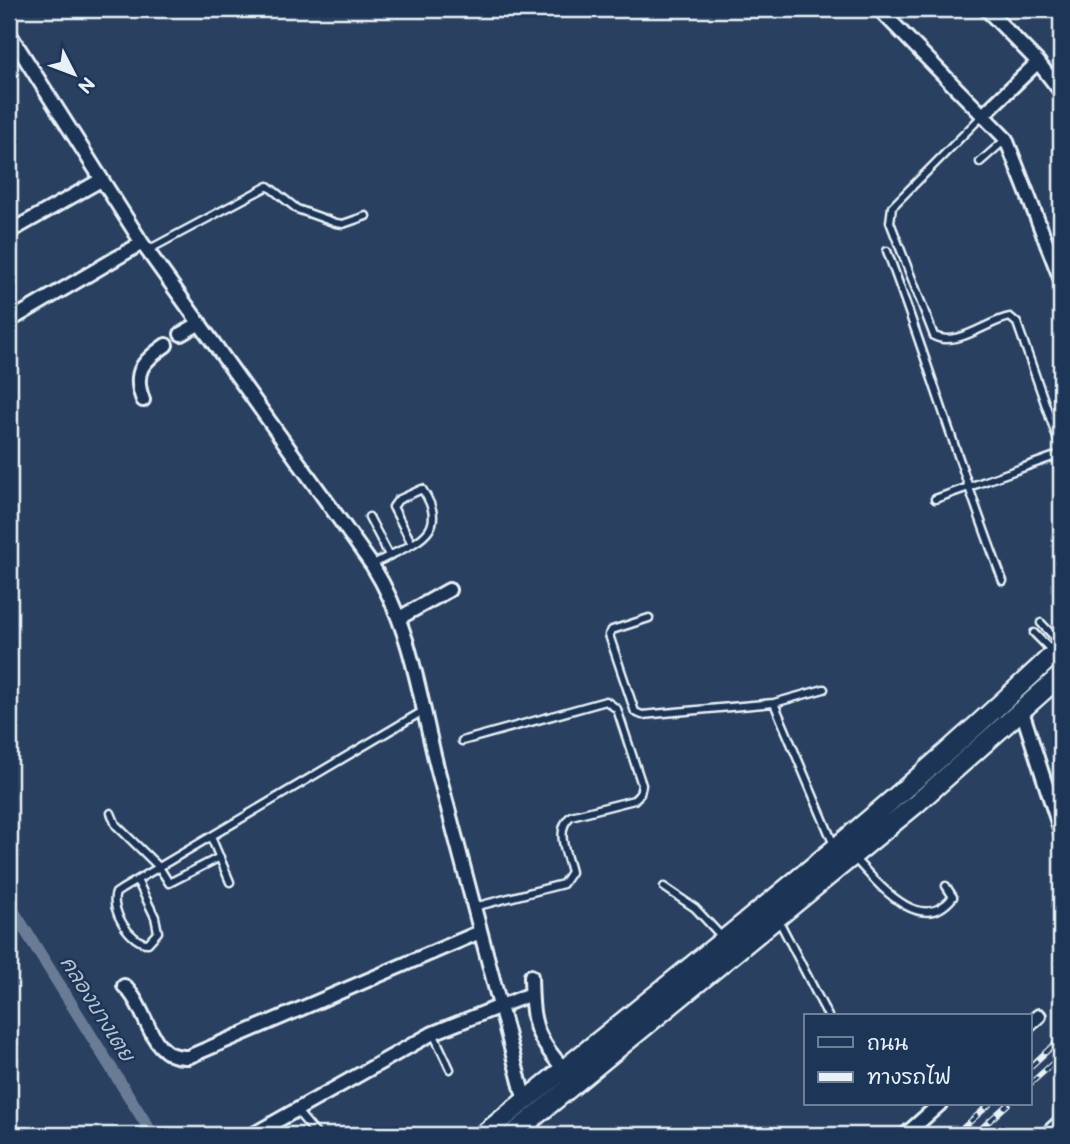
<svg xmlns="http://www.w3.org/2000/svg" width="1070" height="1144" viewBox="0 0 1070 1144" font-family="'Balsamiq Sans','Playpen Sans Thai',sans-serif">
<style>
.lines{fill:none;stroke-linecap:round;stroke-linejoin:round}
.canal{stroke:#6b7c95;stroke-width:12}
.lane-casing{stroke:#e8f1f8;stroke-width:11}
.street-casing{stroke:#e8f1f8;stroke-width:18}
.secondary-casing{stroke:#e8f1f8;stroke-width:23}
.lane{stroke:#1d3557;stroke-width:6}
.street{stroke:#1d3557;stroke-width:12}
.secondary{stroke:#1d3557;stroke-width:18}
.rail-casing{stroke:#e8f1f8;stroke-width:6}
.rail{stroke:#1d3557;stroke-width:3.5;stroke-dasharray:10;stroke-linecap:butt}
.labels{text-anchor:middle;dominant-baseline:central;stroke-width:5;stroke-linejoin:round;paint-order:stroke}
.water-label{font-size:21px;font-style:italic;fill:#b6c2d0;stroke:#1d3557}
</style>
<rect width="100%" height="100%" fill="#294061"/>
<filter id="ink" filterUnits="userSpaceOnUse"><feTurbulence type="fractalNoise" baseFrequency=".0143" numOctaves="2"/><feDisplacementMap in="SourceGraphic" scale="14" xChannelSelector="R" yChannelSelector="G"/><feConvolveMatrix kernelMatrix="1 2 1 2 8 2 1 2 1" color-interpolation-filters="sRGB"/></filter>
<g filter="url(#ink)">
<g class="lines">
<!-- canal -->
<path class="canal" d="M9 904 153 1135"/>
<defs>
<path id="lane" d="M983 115 892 207 890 222 934 336C957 348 987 321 1010 317L1017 323 1061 449
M980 162 1006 139
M148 250 268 186 297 209 336 223 343 224 366 216
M887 251C928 361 961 472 1003 581
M935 499 1061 454
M369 517 389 555
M372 565C407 544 455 537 422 489L398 500 393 507 412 544
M1060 605 1061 607
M649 618 612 630 609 635 635 712 642 715 774 703 834 845
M1041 623 1061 644
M1034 633 1053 652
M774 703 824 689
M462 741 606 701 617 709 642 785 640 794 634 800 571 816C554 830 567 854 571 872L563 884 474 907
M111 813 116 825 159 867 169 883 220 857
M211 837 230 882
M854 858C877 882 920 938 953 897L946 886
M137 880 155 917 158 932 148 943C131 944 109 909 116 893L122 889 423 711
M664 887 695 908 723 938
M778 919 828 1016
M433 1033 450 1069
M296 1110 317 1135"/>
<path id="street" d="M879 9 1006 139 1061 280
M986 9 1038 62
M9 33 142 243 372 565C413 630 419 698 438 771 467 881 497 991 525 1101
M983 115 1038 62 1061 92
M9 232 101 180
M9 321 142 243
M181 334 200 323
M143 400C132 372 143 361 166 345
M401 617 449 590
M1022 711 1061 832
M531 976C532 1021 533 1035 564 1069
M124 986C149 1008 148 1060 188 1057L480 932
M1030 1024 1039 1016
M530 1121 534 1135
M252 1135 433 1033 531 994
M905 1135 940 1104
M1046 1135 1061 1121"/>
<path id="secondary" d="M483 1135C678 975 879 822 1061 647
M512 1135 916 804 1061 675"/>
</defs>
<!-- lane casing -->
<use href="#lane" class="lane-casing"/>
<!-- street casing -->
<use href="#street" class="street-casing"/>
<!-- secondary casing -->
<use href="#secondary" class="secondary-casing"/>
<!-- lane -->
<use href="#lane" class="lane"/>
<!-- street -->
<use href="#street" class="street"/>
<!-- secondary -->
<use href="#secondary" class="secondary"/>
<defs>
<path id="rail" d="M1030 1067 1061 1038
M1030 1084 1061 1056
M955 1135 990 1104
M974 1135 1008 1104"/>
</defs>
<!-- rail casing -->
<use href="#rail" class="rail-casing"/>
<!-- rail -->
<use href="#rail" class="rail"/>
</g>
</g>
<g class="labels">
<!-- water labels -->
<g class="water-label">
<text transform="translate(97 1009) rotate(58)">คลองบางเตย</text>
</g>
</g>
<!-- margin -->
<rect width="1070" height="1144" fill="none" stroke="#1d3557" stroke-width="35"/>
<rect x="18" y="18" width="1035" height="1109" fill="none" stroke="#e8f1f8" stroke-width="2.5" filter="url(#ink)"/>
<!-- legend -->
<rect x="804" y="1014" width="228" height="91" fill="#1d3557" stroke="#6e8097" stroke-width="2"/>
<rect x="818" y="1037" width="35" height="10" fill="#1d3557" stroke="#6e8097" stroke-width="2"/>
<text x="867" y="1050" font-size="21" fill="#e8f1f8">ถนน</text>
<rect x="818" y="1072" width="35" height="10" fill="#e8f1f8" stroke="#6e8097" stroke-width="2"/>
<text x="867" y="1084" font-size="21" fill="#e8f1f8">ทางรถไฟ</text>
<!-- north arrow -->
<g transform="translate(74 74) rotate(132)" stroke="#1d3557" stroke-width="5" paint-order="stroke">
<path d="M0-5L12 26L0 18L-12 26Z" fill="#e8f1f8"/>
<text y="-10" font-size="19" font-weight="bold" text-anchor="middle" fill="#e8f1f8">N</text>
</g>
</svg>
